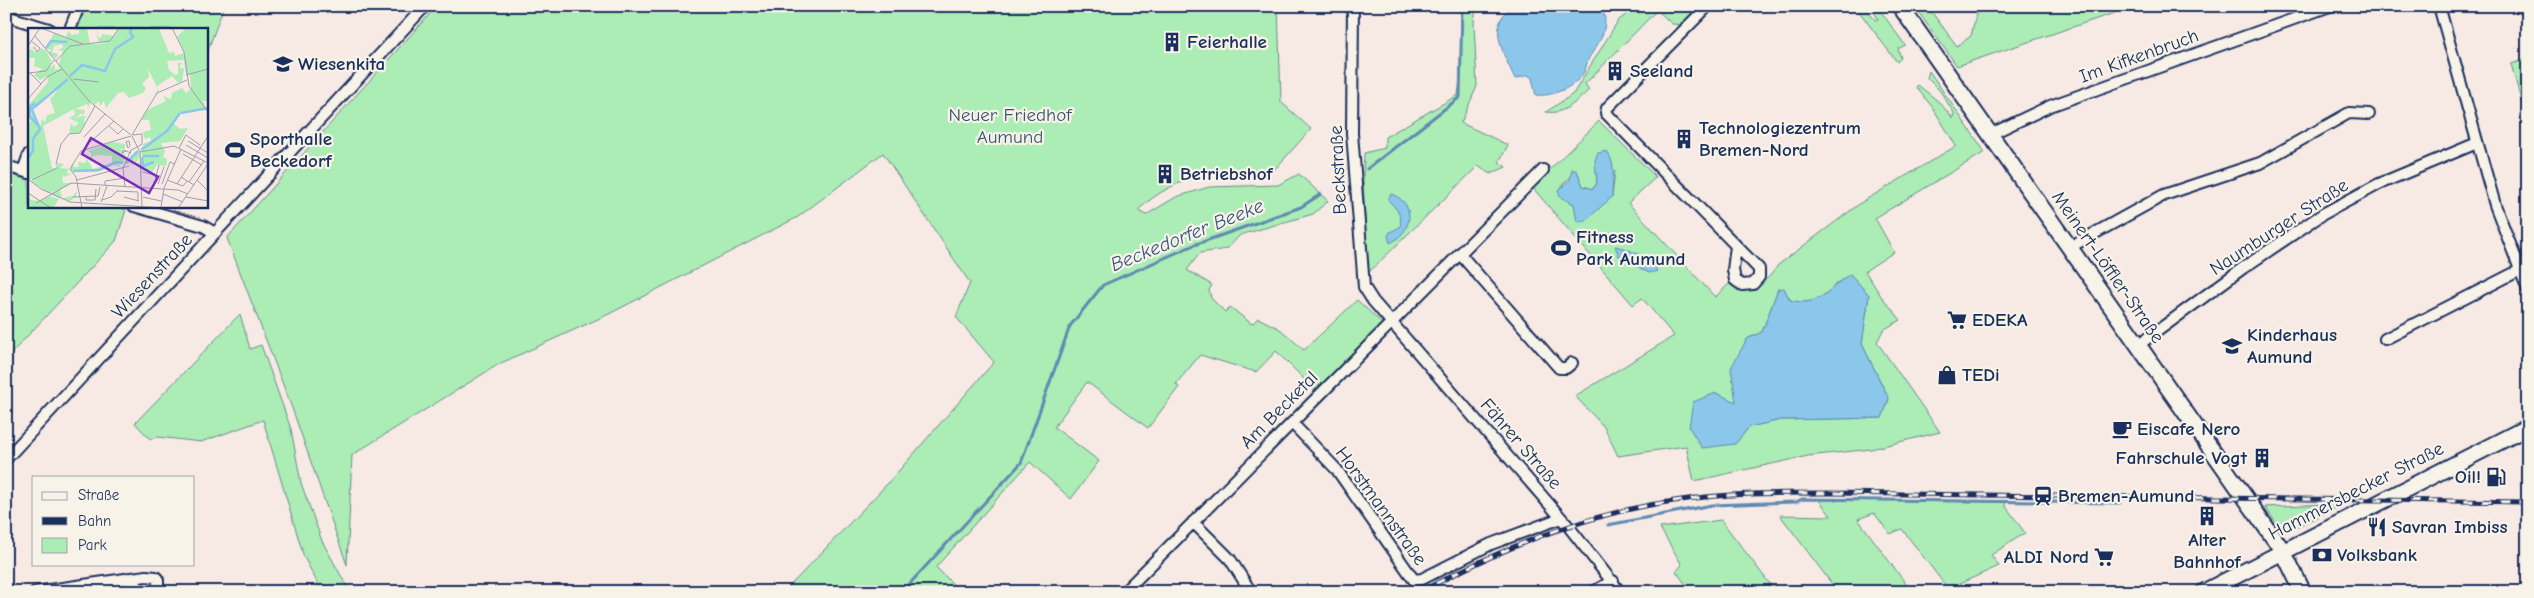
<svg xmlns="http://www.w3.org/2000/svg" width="2534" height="598" viewBox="0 0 2534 598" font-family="'Comic Neue',sans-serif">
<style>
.green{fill:#acecb5;stroke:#648e8a;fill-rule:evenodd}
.water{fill:#8ac7eb;stroke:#5e8ab3}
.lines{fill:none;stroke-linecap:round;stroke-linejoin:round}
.stream{stroke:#5e8ab3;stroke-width:3}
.street-casing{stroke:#1b2f5e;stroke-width:14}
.secondary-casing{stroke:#1b2f5e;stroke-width:19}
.street{stroke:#f7f3e8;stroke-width:10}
.secondary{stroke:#f7f3e8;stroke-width:15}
.rail-casing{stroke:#1b2f5e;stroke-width:5}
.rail{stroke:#f7f3e8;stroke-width:3;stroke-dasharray:9;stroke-linecap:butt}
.labels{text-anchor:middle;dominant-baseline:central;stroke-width:4.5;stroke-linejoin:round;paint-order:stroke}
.poi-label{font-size:19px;font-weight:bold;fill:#1b2f5e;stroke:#f7f3e8;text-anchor:start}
.street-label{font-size:19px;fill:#1b2f5e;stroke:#f7f3e8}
.park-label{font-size:19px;fill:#38556f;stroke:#f7f3e8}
.water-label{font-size:20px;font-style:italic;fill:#375581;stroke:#f7f3e8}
.inset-river{fill:none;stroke:#8ac7eb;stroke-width:2.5}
.inset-road{fill:none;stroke:#9f9fae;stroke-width:1}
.view{fill:#7b2cbf;fill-opacity:0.15;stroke:#7b2cbf;stroke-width:2.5}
.inset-edge{fill:none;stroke:#1b2f5e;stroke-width:2.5}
</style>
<rect width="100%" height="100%" fill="#f7e9e4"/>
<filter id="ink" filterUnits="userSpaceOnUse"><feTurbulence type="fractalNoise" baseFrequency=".02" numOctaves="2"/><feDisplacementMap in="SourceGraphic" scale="10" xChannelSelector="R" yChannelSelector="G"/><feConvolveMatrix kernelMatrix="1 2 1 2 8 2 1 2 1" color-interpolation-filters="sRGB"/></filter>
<g filter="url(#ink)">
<!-- green -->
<path class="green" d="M86 6H224L206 55V29H78Z
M437 6H1278L1281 102 1311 129 1275 169C1222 172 1180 171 1138 210L1146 215 1176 197 1209 187 1278 185 1299 174 1328 201 1313 214 1240 235 1227 249 1200 253 1187 270 1212 285 1209 290 1211 298 1225 312 1230 307 1252 324 1258 318 1280 329 1304 350 1357 300 1383 324 1316 391 1276 351 1256 372 1200 355 1176 384 1179 387 1148 428 1087 382 1054 427 1099 461 1071 499 1030 462 936 567 961 592H784L888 483 994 362 956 317 970 283 883 153 798 217 609 314 499 364 352 455 347 565 292 408 227 238Z
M1461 6H1476L1474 22 1477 86 1461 123 1508 145 1499 162 1506 167 1490 174 1478 166 1368 273 1363 181 1364 153 1385 148V137L1458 95 1460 80Z
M1636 6H1700L1684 25 1672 24 1657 10 1585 84 1589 90C1577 101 1564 115 1546 112L1573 94 1618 21Z
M1855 6H1864L1875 20 1878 19 1871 6H1877L1905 45 1898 49 1901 58 1897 62Z
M1914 6H1927L1957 46 1971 36 1976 14 1994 6H2135L1957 66Z
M2528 59V126L2511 64Z
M1929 71 1985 152 1875 218 1894 252 1865 271 1881 296 1901 320 1883 330 1877 342 1940 432 1871 449 1808 456 1694 481 1686 446 1618 456 1604 427 1575 396 1674 336 1642 298 1633 305 1532 187 1599 121 1656 177 1628 203 1715 297 1730 283C1749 298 1767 282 1778 265L1862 202 1956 146 1933 108 1916 87 1918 85 1939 102 1953 118 1954 113 1940 91 1927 78ZM1577 171 1583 186 1593 189 1597 183 1596 172 1615 171 1612 197 1596 208 1591 216 1568 200 1563 184ZM1850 274 1869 295 1862 344 1889 399 1882 418 1781 420 1749 427 1735 444 1736 403 1747 339 1762 332 1778 289H1784L1790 300C1821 308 1827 289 1850 274Z
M6 173 29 180V206H115L126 210 116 241 6 359Z
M240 314 250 349 261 345 291 429 301 483 322 541 350 592H322L304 557 263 420 201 442 158 437 150 439 135 423Z
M1819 500 2006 501 2005 505 2025 533 1991 555 1999 566 1948 589 1902 529 1890 534 1874 513 1858 519 1912 592H1838L1780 515 1831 516Z
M2346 503 2286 532 2279 527 2265 507Z
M1721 520 1776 592H1691L1676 571 1682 565 1660 528Z"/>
<!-- water -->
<path class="water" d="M1514 6H1601C1610 23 1602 39 1592 53 1587 59 1587 66 1584 72 1576 87 1552 97 1536 95L1532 78 1528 75 1515 79C1505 56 1484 23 1514 6Z
M1607 151C1617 167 1612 179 1612 197L1585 221 1577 222 1574 204 1560 197 1558 190 1570 180 1572 169 1577 171 1583 186 1593 189 1597 183 1595 160 1598 153Z
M1391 194C1417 203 1413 232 1390 243L1388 236 1390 232 1400 227C1403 215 1396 208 1388 200Z
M1615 246C1629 249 1650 257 1657 271L1649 273 1619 256Z
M1850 274 1869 295 1862 344 1889 399 1882 418 1781 420 1749 427 1735 444 1702 448 1689 427 1693 402 1716 393 1736 402 1731 368 1747 339 1762 332 1778 289 1784 288 1790 300C1821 308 1827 289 1850 274Z"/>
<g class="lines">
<!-- stream -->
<path class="stream" d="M1367 169 1460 97 1462 6
M1608 525 1712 505 1796 502 1802 499 2120 503
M902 592 1021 463 1070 326 1103 285 1194 245 1301 207 1321 194"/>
<defs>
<path id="street" d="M1353 6 1352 133 1364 287 1373 301 1569 527 1620 592
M1708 6 1607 108 1606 113 1759 269V277L1753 284 1742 285 1735 280 1733 270 1736 246
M2439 6 2495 205 2528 290
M6 16 49 29
M70 29 79 6
M1991 134 2050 106 2330 6
M6 166 29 173
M23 171 29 154
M134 206 203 226 215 233
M2070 247 2164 195 2260 163 2349 113 2369 114
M1460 254 1559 368H1566L1572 363
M2385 339 2528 266
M2137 346 2243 268 2323 214 2379 184 2477 143
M1292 423 1337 470 1414 580 1422 579 1491 544 1561 518
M6 459 425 6
M1193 522 1230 559 1251 592
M129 578 143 592
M35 592 146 576 156 577 158 580V592
M1124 592 1543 170
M1593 592 1613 581"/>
<path id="secondary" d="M1900 6 2268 530 2283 551 2303 592
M2204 592 2528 427"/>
</defs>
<!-- street casing -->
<use href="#street" class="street-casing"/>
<!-- secondary casing -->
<use href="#secondary" class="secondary-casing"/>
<!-- street -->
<use href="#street" class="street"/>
<!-- secondary -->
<use href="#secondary" class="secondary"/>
<defs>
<path id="rail" d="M1420 592C1500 549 1584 514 1674 501 1726 493 1778 493 1830 493L2528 502"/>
</defs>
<!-- rail casing -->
<use href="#rail" class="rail-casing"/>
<!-- rail -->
<use href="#rail" class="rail"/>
</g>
</g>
<!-- icons -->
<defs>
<symbol id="building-bare" viewBox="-9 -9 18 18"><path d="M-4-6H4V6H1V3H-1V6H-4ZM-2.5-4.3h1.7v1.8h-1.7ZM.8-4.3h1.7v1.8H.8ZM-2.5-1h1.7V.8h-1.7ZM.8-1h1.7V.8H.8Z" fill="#1b2f5e" stroke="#f7f3e8" stroke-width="2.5" paint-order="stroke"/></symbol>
<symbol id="school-bare" viewBox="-9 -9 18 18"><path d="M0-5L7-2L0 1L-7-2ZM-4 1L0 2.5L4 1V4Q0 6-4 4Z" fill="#1b2f5e" stroke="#f7f3e8" stroke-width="2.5" paint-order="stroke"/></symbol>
<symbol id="stadium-bare" viewBox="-9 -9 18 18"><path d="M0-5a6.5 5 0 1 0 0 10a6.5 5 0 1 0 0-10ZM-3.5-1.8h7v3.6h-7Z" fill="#1b2f5e" stroke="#f7f3e8" stroke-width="2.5" paint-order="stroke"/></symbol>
<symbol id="supermarket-bare" viewBox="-9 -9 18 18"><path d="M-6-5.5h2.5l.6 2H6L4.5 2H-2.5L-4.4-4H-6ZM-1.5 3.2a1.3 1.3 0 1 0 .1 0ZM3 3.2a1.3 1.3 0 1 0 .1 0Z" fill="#1b2f5e" stroke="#f7f3e8" stroke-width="2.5" paint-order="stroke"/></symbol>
<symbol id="shop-bare" viewBox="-9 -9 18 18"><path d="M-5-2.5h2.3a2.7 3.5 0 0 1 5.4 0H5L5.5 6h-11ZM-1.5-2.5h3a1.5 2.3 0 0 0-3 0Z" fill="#1b2f5e" stroke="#f7f3e8" stroke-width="2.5" paint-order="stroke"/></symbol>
<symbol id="cafe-bare" viewBox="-9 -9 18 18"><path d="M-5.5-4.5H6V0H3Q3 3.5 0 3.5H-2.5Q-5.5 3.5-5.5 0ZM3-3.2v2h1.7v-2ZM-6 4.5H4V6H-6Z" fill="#1b2f5e" stroke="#f7f3e8" stroke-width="2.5" paint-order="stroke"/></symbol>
<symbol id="fuel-bare" viewBox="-9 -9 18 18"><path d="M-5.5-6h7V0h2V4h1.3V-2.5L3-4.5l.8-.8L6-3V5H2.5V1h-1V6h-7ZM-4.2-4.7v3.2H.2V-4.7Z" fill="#1b2f5e" stroke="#f7f3e8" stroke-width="2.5" paint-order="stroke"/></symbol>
<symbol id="station-bare" viewBox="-9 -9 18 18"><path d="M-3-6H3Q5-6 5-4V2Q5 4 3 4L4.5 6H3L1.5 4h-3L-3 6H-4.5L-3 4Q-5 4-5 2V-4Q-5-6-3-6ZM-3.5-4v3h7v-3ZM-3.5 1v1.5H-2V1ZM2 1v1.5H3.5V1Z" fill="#1b2f5e" stroke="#f7f3e8" stroke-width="2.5" paint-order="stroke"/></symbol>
<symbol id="restaurant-bare" viewBox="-9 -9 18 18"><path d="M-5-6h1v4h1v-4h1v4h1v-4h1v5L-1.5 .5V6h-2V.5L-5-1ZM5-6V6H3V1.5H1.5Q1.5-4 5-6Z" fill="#1b2f5e" stroke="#f7f3e8" stroke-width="2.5" paint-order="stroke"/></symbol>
<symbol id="bank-bare" viewBox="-9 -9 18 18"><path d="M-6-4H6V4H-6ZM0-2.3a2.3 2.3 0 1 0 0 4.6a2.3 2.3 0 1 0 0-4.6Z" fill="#1b2f5e" stroke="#f7f3e8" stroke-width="2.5" paint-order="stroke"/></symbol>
</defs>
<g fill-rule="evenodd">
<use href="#building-bare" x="1158" y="28" width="28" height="28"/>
<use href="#school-bare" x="269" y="50" width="28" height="28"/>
<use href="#building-bare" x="1601" y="57" width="28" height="28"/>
<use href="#building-bare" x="1670" y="125" width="28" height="28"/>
<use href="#stadium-bare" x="221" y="136" width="28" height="28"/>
<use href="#building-bare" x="1151" y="160" width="28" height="28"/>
<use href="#stadium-bare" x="1547" y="234" width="28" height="28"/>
<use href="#supermarket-bare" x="1943" y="306" width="28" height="28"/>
<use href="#school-bare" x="2218" y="332" width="28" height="28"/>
<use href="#shop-bare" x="1933" y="361" width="28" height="28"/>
<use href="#cafe-bare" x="2108" y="415" width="28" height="28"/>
<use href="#building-bare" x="2248" y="444" width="28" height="28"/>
<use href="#fuel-bare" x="2482" y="463" width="28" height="28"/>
<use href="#station-bare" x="2029" y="482" width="28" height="28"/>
<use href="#building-bare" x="2193" y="502" width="28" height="28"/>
<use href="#restaurant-bare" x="2363" y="513" width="28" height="28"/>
<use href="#bank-bare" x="2308" y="541" width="28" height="28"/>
<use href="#supermarket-bare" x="2090" y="543" width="28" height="28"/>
</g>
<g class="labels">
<!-- poi labels -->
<g class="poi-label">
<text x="1187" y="42">Feierhalle</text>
<text x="298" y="64">Wiesenkita</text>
<text x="1630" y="71">Seeland</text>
<text x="1699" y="128">Technologiezentrum<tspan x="1699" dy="22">Bremen-Nord</tspan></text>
<text x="250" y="139">Sporthalle<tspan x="250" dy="22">Beckedorf</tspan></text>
<text x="1180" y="174">Betriebshof</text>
<text x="1576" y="237">Fitness<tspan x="1576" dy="22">Park Aumund</tspan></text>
<text x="1972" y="320">EDEKA</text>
<text x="2247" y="335">Kinderhaus<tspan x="2247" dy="22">Aumund</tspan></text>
<text x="1962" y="375">TEDi</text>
<text x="2137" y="429">Eiscafe Nero</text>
<text x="2247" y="458" text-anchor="end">Fahrschule Vogt</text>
<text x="2481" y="477" text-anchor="end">Oil!</text>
<text x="2058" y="496">Bremen-Aumund</text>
<text x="2392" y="527">Savran Imbiss</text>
<text x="2207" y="540" text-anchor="middle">Alter<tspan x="2207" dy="22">Bahnhof</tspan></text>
<text x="2337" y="555">Volksbank</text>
<text x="2089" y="557" text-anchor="end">ALDI Nord</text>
</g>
<!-- street labels -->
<g class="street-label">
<text transform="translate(2139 56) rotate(-20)">Im Kifkenbruch</text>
<text transform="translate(1338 170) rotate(-93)">Beckstraße</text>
<text transform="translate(2279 227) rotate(-33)">Naumburger Straße</text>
<text transform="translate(2108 267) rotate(55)">Meinert-Löffler-Straße</text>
<text transform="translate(152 276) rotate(-47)">Wiesenstraße</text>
<text transform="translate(1279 410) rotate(-45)">Am Becketal</text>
<text transform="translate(1521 444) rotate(49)">Fährer Straße</text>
<text transform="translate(2356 491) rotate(-27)">Hammersbecker Straße</text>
<text transform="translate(1381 506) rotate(54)">Horstmannstraße</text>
</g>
<!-- park labels -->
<g class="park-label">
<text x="1010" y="115">Neuer Friedhof<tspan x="1010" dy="22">Aumund</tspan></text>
</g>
<!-- water labels -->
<g class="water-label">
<text transform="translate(1187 235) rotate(-22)">Beckedorfer Beeke</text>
</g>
</g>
<!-- overview -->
<g transform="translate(28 28)">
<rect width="180" height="180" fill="#f7e9e4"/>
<path d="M42 0H59L62 16H73L78 14 71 15 69 9 70 0V9L73 10 74 6 86 8 91 0H112L111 4 113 0H131L141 25 146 24 147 28 156 25 157 28 156 23 149 9 158 0H180V73H175L180 85 178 82 153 85 146 90V96L152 101 160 100 152 113 133 115 137 123 135 129 139 131 138 138 129 137 124 144 114 142 109 136H107L103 137H102L108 132 95 138 111 123 112 128 108 135H113L115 116 123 113 122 109 117 111 115 104 123 102 121 92H113L119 82 138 73 135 68 143 71 144 65 154 60 158 65 163 61 162 46 158 47 156 32 139 33 141 42 147 47 150 46V35H154L151 39 156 41 154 53 150 55 142 45 144 48 129 58 131 63 127 67 130 61 120 41 121 49 114 56 118 60 115 65 101 70 96 64 90 65 78 80 76 73 72 78 71 73 66 77 64 73 60 79 59 76 47 81 57 82 55 88 54 85 47 90 55 88 60 90H56L57 95 51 105 41 106 43 95 46 99 51 95 41 90 47 87 46 81 15 98 24 140 28 141V135L36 136 32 140 41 141 38 145 44 146 36 149 34 147 35 155H45L32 162 34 170 45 168 49 162 48 169 42 173 53 174 41 173 29 169 22 166 29 162 21 165 2 153 10 152 0 151V96L3 93 0 78 20 54 19 48 12 52 6 47 14 41 6 38 7 30H2L0 24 8 17 4 22 9 25 13 20 18 23 23 32 22 40 27 36V42L34 40 30 39 35 23 30 22 35 20 34 16 26 18 24 24 30 26 28 31 21 25 23 21H18L26 5 38 10 40 3 44 7 51 6V2ZM25 61 29 63 22 71 27 85 19 87 17 94 14 91 12 99 4 82ZM84 114 97 116V121H92L98 128 95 136 91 135 92 139 86 137 67 144H46L42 141 45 135 46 139H51L50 134 58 135V130L65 141 84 135V128L71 127 65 128 62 135 63 125 60 123ZM0 167 3 172 12 173 21 168 31 171 25 180H0Z" fill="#acecb5" fill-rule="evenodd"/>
<path class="inset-river" d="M18 20 23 13 39 14M42 48 54 37 77 43 87 21 105 9 102 4 104 0M7 75 2 79 1 88 11 98M3 82 40 51M153 85 180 80M113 122 139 103 152 85M115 128H131M114 129 115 138 126 134M0 130 5 123V111L12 101 4 82M98 135 110 123M45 143 71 142 88 134 95 135"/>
<path class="inset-road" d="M13 0 55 16M144 0 156 24 161 58 180 84M7 8 61 73 103 107M3 13 12 20 9 24 6 19M0 18 12 0M28 33 42 18 82 13 91 0M0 45 18 43 26 32M2 45 13 56M158 47 180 41M45 51 71 54M0 71 19 49 34 41M81 98 90 106 95 101M52 105 67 78M104 107 129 65 159 52M104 107 114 106V116L109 119M104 108 112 124 114 179M56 109 77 86M101 113 102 118 100 120 98 114ZM160 113 180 125M61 115 86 93M158 117 180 130M151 120 158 107 172 117M98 123 94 125 95 122 98 123 103 125M112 124 146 118 180 135M155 126 174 137M28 136 33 116 41 106 52 105M95 140 103 122 109 119M95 140 97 159M42 141 53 123 103 108M42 141 48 149 54 180M114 144 132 148M153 149 166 157M0 151 13 161 42 174 136 180M4 152 29 140M49 152 101 138M139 152 155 158 159 153M169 152 180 163M161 154 176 133M130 156 136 139M134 156 142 134 147 136M149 156 180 108M77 157V153L97 150M125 160 131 137M89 163 110 164V173M0 165 23 180M135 166 155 174M58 168V172H67L68 161M45 169 70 168 72 159M96 169 111 173M115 169 133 173M158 169 180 173M74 172 83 169 90 162M73 174 79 158M8 175 43 155 150 162 160 166M133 179 136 160 153 121M150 180 180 136"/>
<path class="view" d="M63 110 130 149 121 165 54 126Z"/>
<rect width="180" height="180" class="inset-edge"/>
</g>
<!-- margin -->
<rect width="2534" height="598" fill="none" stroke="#f7f3e8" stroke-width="25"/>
<rect x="12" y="12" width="2509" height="573" fill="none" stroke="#1b2f5e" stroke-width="2" filter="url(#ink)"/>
<!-- legend -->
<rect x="32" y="476" width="162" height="90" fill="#f7f3e8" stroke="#9fa5b1"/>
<rect x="42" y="492" width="25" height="8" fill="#f7f3e8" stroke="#9fa5b1"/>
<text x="78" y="500" font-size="15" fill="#1b2f5e">Straße</text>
<rect x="42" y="517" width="25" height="8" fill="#1b2f5e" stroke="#9fa5b1"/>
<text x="78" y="526" font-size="15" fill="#1b2f5e">Bahn</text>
<rect x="42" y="538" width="25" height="15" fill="#acecb5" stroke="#9fa5b1"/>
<text x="78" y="550" font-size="15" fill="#1b2f5e">Park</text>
</svg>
